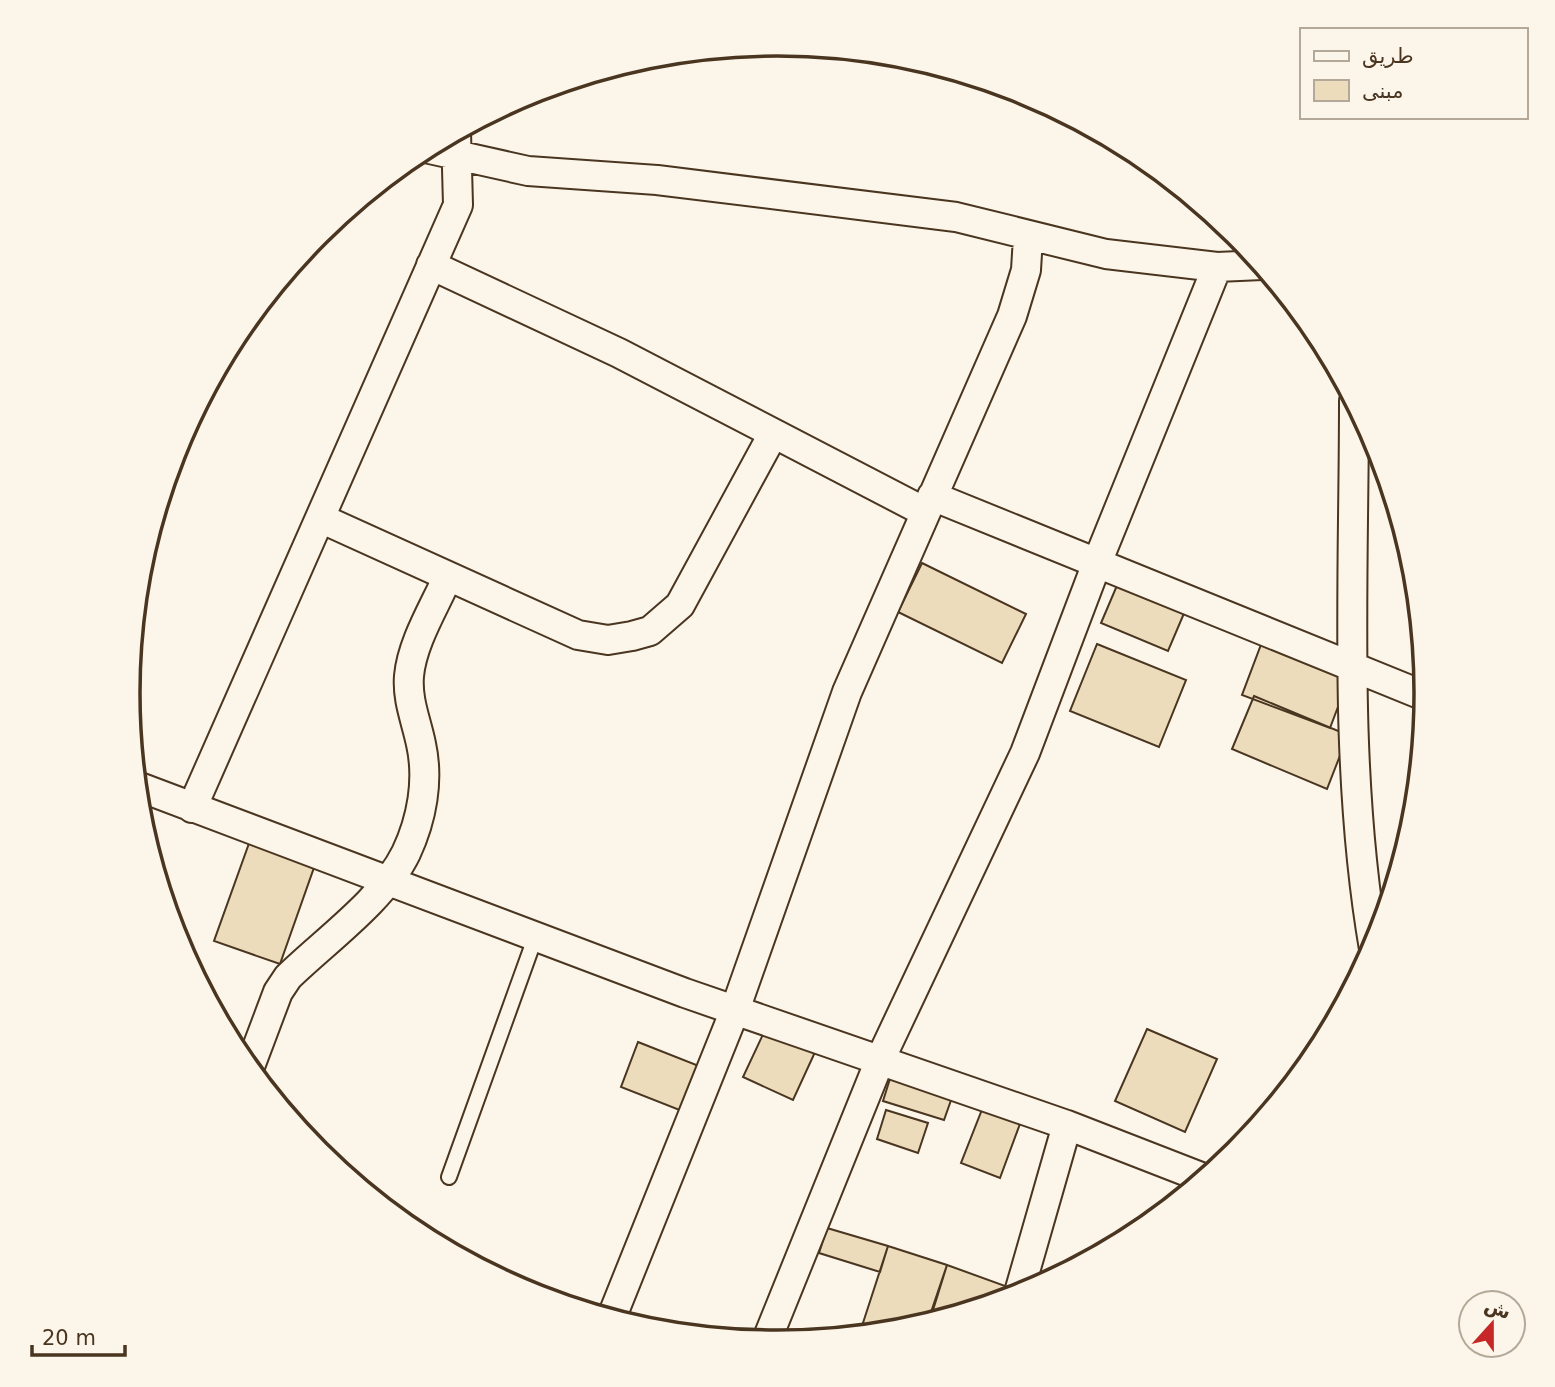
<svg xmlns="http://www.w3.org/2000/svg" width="1555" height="1387" viewBox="0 0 1555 1387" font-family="'DejaVu Sans','Noto Sans Arabic',sans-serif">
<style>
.building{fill:#ecdcbc;stroke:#4a3520;stroke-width:2}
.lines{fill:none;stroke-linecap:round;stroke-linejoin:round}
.service-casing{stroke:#4a3520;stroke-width:18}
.minor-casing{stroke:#4a3520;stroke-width:32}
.service{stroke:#fbf6e9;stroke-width:14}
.minor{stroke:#fbf6e9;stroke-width:28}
.rim{fill:none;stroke:#4a3520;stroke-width:3.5}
</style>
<rect width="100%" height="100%" fill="#fbf6e9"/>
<!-- building -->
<path class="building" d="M922 563 1026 614 1002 663 898 612Z
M1121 576 1188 604 1168 651 1101 623Z
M1265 634 1353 667 1330 728 1242 695Z
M1097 644 1186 680 1159 747 1070 711Z
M1254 696 1348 735 1327 789 1232 749Z
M252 835 317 859 280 964 214 941Z
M766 1028 816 1050 793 1100 743 1077Z
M1147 1029 1217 1059 1185 1132 1115 1101Z
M638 1042 699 1066 682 1111 621 1087Z
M893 1069 955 1089 944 1120 883 1101Z
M983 1107 1021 1121 1000 1178 961 1163Z
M886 1110 928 1123 918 1153 877 1139Z
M827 1228 888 1246 880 1272 819 1253Z
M888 1246 947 1265 929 1323 904 1331 876 1334 861 1329Z
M947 1265 1008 1287 1003 1301 927 1324Z"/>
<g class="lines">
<defs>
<path id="service" d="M449 1177 535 938"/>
<path id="minor" d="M425 148 528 171 657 180 956 217 1106 254 1217 267 1262 265
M431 265 619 353 925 512
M1354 401C1354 582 1343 769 1374 949
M932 496 1427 697
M320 518 578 635 608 640 632 636 650 631 680 605 773 434
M137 786 685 993 1067 1125 1206 1179
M192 808 458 205 456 132
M249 1069 278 992 288 977C326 940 383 900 406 853 422 819 429 780 421 744 416 720 407 700 409 676 412 642 435 606 448 576
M1018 1296 1067 1125
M611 1319 735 1010 847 692 1012 316 1026 270 1028 237
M766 1342 880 1060 1025 753 1097 563 1217 267"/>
</defs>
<!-- service casing -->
<use href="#service" class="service-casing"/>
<!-- minor casing -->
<use href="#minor" class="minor-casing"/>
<!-- service -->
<use href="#service" class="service"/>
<!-- minor -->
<use href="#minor" class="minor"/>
</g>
<!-- crop -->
<path d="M0 0H1555V1387H0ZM140 693a637 637 0 1 1 1274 0a637 637 0 1 1-1274 0Z" fill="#fbf6e9" fill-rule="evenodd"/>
<path class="rim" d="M140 693a637 637 0 1 1 1274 0a637 637 0 1 1-1274 0Z"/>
<!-- legend -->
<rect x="1300" y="28" width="228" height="91" fill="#fbf6e9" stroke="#b4a999" stroke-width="2"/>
<rect x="1314" y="51" width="35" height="10" fill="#fbf6e9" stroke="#b4a999" stroke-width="2"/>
<text x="1362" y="63" font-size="21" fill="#4a3520">طريق</text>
<rect x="1314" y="80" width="35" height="21" fill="#ecdcbc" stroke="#b4a999" stroke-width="2"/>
<text x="1362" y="98" font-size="21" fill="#4a3520">مبنى</text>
<!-- north arrow -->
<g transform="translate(1492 1324) rotate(21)"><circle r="33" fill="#fbf6e9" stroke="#b4a999" stroke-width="2"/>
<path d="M0-5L12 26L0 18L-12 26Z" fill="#c62828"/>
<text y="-10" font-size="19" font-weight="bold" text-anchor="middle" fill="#4a3520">ش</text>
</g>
<!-- scale -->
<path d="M32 1345v10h93v-10" fill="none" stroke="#4a3520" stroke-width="3.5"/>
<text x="42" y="1345" font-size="21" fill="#4a3520" stroke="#fbf6e9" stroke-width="5" paint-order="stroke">20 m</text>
</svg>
